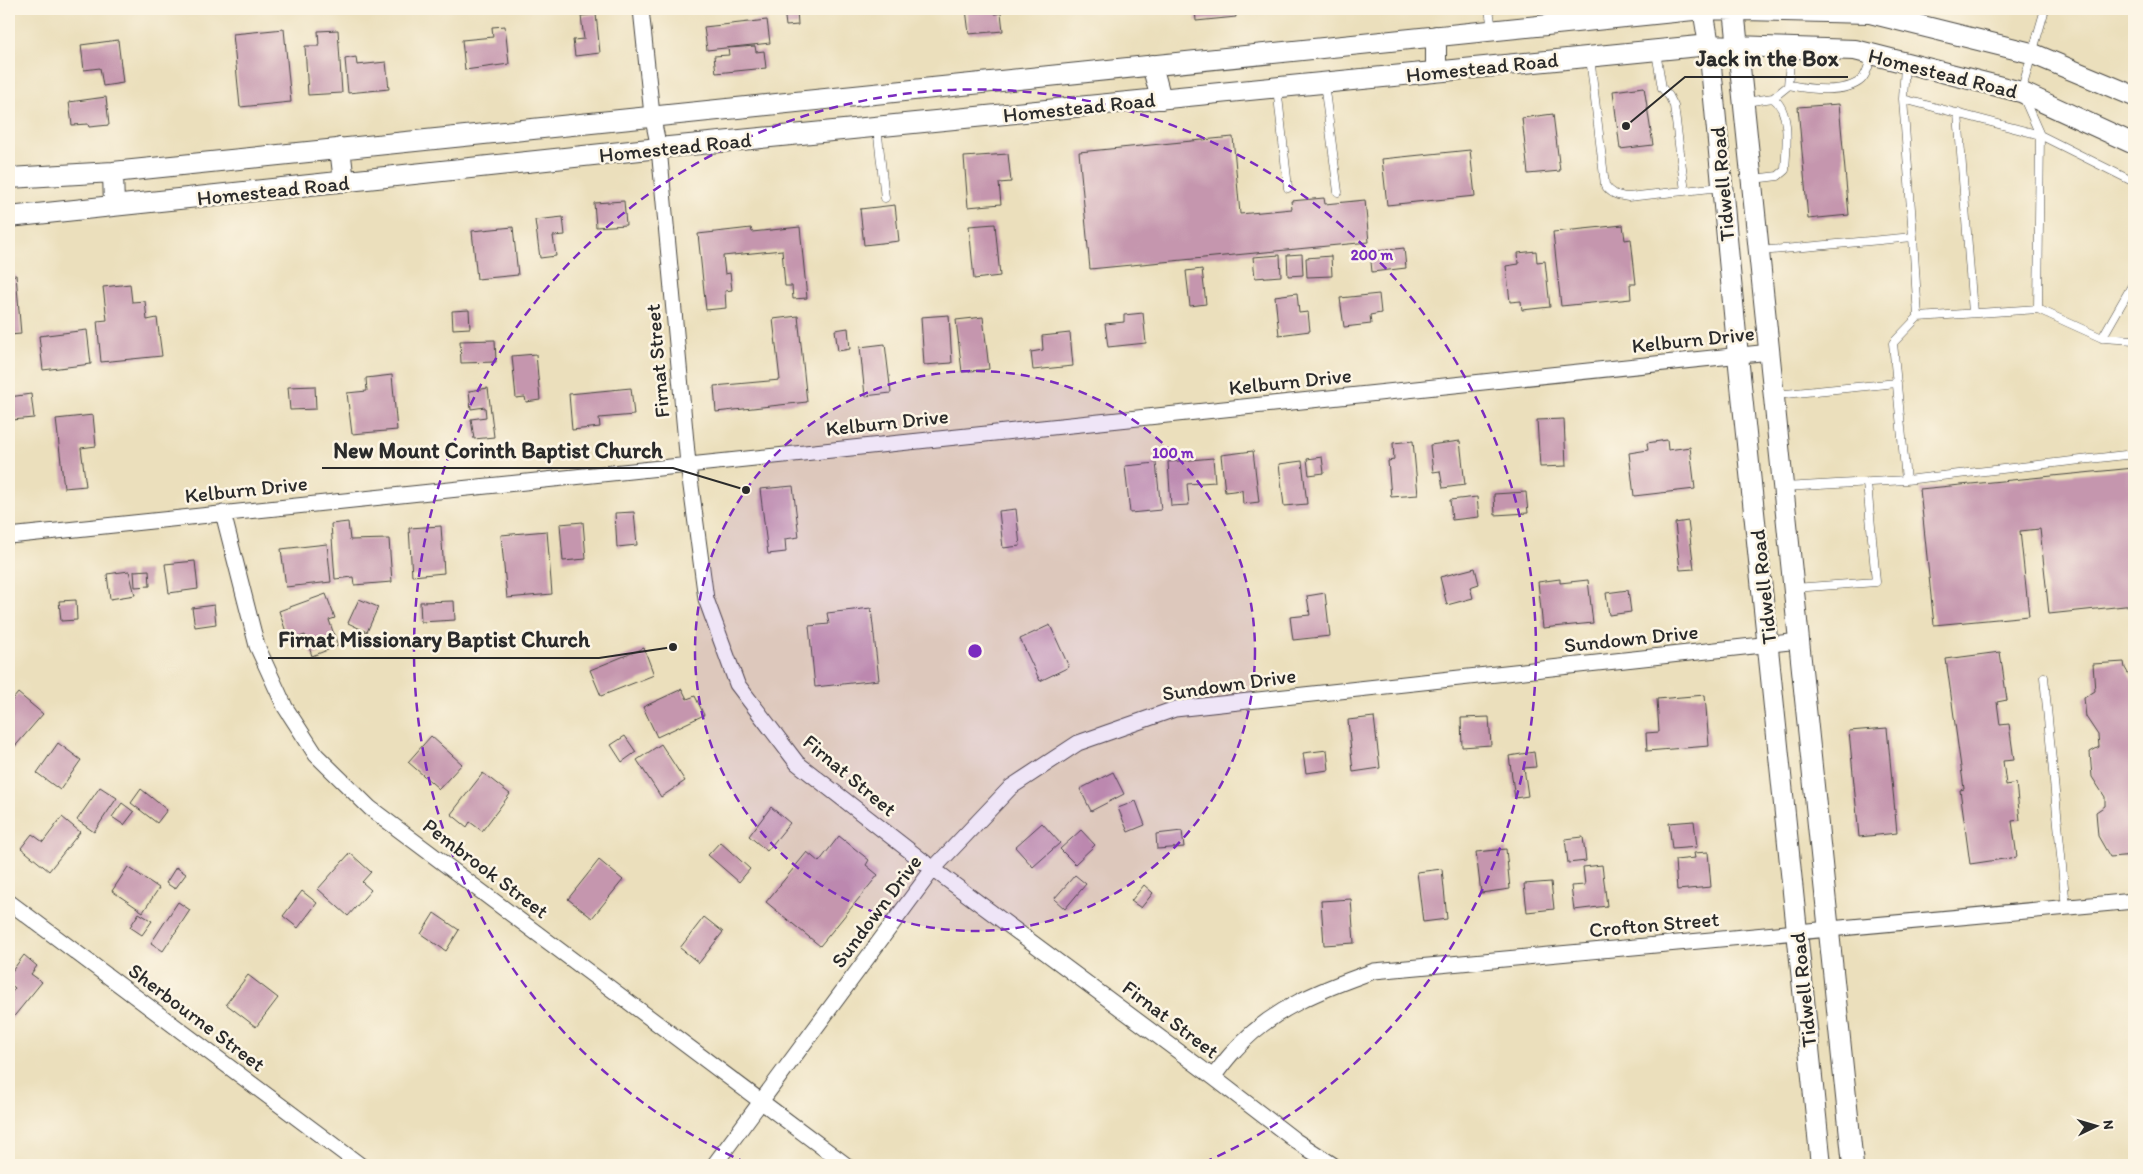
<svg xmlns="http://www.w3.org/2000/svg" width="2143" height="1174" viewBox="0 0 2143 1174" font-family="Itim,sans-serif">
<style>
.building{fill:#c596ae}
.lines{fill:none;stroke-linecap:round;stroke-linejoin:round}
.lane-casing{stroke:#484641;stroke-width:9}
.street-casing{stroke:#484641;stroke-width:17}
.secondary-casing{stroke:#484641;stroke-width:22}
.lane{stroke:#fff;stroke-width:8}
.street{stroke:#fff;stroke-width:15}
.secondary{stroke:#fff;stroke-width:20}
.ring{fill:none;stroke:#7b2cbf;stroke-width:2.5;stroke-dasharray:9 6}
.labels{text-anchor:middle;dominant-baseline:central;stroke-width:5;stroke-linejoin:round;paint-order:stroke}
.street-label{font-size:21px;fill:#2b2b2b;stroke:#fcf5e5}
.centre{fill:#7b2cbf;stroke:#fcf5e5;stroke-width:2.5}
.ring-label{font-size:15px;text-anchor:middle;font-weight:bold;fill:#7b2cbf;stroke:#fcf5e5;stroke-width:5;stroke-linejoin:round;paint-order:stroke}
.leader{fill:none;stroke:#2b2b2b;stroke-width:2}
.callout-dot{fill:#2b2b2b;stroke:#fcf5e5;stroke-width:2}
.callout-label{font-size:22px;text-anchor:middle;font-weight:bold;fill:#2b2b2b;stroke:#fcf5e5;stroke-width:5;stroke-linejoin:round;paint-order:stroke}
</style>
<rect width="100%" height="100%" fill="#fcf5e5"/>
<filter id="ink" filterUnits="userSpaceOnUse"><feTurbulence type="fractalNoise" baseFrequency=".02" numOctaves="2"/><feDisplacementMap in="SourceGraphic" scale="10" xChannelSelector="R" yChannelSelector="G"/><feConvolveMatrix kernelMatrix="1 2 1 2 8 2 1 2 1" color-interpolation-filters="sRGB"/></filter>
<filter id="wash" filterUnits="userSpaceOnUse"><feTurbulence type="fractalNoise" baseFrequency=".0096" numOctaves="4" result="noise"/><feDisplacementMap in="SourceGraphic" scale="20" xChannelSelector="R" yChannelSelector="G"/><feGaussianBlur stdDeviation="1.12" result="paint"/><feColorMatrix in="noise" values="0 0 0 0 0 0 0 0 0 0 0 0 0 0 0 0 0 1.4 0 .05"/><feComposite in="paint" operator="in"/></filter>
<g filter="url(#wash)">
<rect width="100%" height="100%" fill="#ebdfbc"/>
<g id="blocks">
<!-- building -->
<path class="building" d="M784 9H797L798 25 786 26Z
M966 9H994L995 14 1001 13 1003 31 969 34Z
M1195 9H1235L1236 17 1196 21Z
M596 14 600 53 575 56 573 40 584 39 581 16Z
M767 20 770 43 707 50 704 27Z
M505 26 509 64 465 70 462 40 493 37 492 27Z
M284 29 291 102 240 107 233 34Z
M338 30 342 93 308 95 305 46H319L318 31Z
M118 40 123 83 103 86 100 68 84 70 81 45Z
M755 46 756 52 764 51 766 68 716 73 714 56 729 55 728 48Z
M356 57 357 65 386 62 389 89 348 93 345 59Z
M1644 87 1653 145 1620 149 1613 91Z
M106 97 109 125 89 127 88 124 72 125 69 102Z
M1839 104 1849 215 1808 219 1798 107Z
M1553 114 1560 171 1528 174 1522 118Z
M1233 137 1240 214 1292 209 1291 201 1324 198 1325 204 1365 200 1369 242 1090 269 1079 152Z
M1470 150 1475 196 1387 205 1382 159Z
M1008 154 1011 182 999 183 1001 204 968 207 964 157Z
M624 201 626 225 596 227 594 203Z
M895 205 899 241 864 245 860 209Z
M563 217 565 235 553 236 556 256 540 258 535 220Z
M995 224 1000 276 974 279 969 226Z
M1623 225 1625 240 1631 239 1636 284H1630L1631 299 1561 306 1553 232Z
M513 227 518 275 477 279 472 231Z
M800 227 807 298 793 299 792 286H785L782 250 723 256 725 274 730 273 732 290 725 291 726 308 706 310 698 234 751 228 752 232Z
M1404 248 1406 268 1372 272 1370 252Z
M1536 251 1537 262 1545 261 1550 307 1522 310 1521 301 1510 302 1506 266 1519 264 1518 253Z
M1302 254 1303 275 1288 276 1287 255Z
M1280 255 1281 276 1255 278 1253 257Z
M1331 256 1332 276 1307 277 1306 258Z
M1202 269 1206 304 1190 306 1186 271Z
M16 275 21 334 9 335V276Z
M130 284 132 302 145 301 147 320 157 318 162 356 101 362 97 321 107 320 103 287Z
M1297 293 1299 313 1308 312 1310 331 1279 335 1275 296Z
M1379 294 1381 313 1370 315 1371 324 1344 327 1340 298Z
M469 310 470 328 453 329 452 311Z
M1143 313 1146 343 1108 347 1105 324 1124 322V315Z
M949 315 952 363 924 365 921 317Z
M798 316 807 402 716 412 714 386 780 380 773 319Z
M983 317 989 369 962 372 956 320Z
M848 328 850 349 838 351 835 330Z
M87 330 91 364 43 370 39 336Z
M1070 333 1073 366 1033 370 1031 352 1043 350 1042 336Z
M495 340 496 362 461 363 460 341Z
M885 344 891 393 865 396 860 347Z
M536 354 540 400 526 402 525 397 516 398 512 356Z
M392 375 397 430 352 434 347 393 367 391 366 378Z
M315 386 316 409 290 410 288 387Z
M488 388 494 437 474 439 471 419 486 417 485 407 471 409 469 391Z
M631 388 634 415 599 418 600 427 572 430 569 394Z
M31 394 34 418 12 420 9 397Z
M93 415 96 446 81 448 86 486 64 488 56 419Z
M1564 419 1566 466 1540 467 1537 420Z
M1667 440 1668 450 1690 447 1695 489 1634 496 1629 453 1648 450 1647 443Z
M1413 441 1418 495 1391 497 1388 461 1394 460 1393 443Z
M1460 441 1465 485 1443 488 1440 471 1433 472 1430 445Z
M1253 451 1259 502 1243 504 1242 490 1225 492 1221 455Z
M1322 457 1324 473 1309 475 1307 459Z
M1213 458 1215 482 1187 484 1189 505 1171 506 1168 462Z
M1302 461 1307 504 1284 506 1279 464Z
M1156 463 1161 510 1130 513 1125 466Z
M2134 468V605L2049 614 2040 529 2020 531 2029 616 1934 625 1920 489Z
M793 486 799 537 785 539 786 552 768 554 760 489Z
M1526 492 1528 513 1495 515 1494 494Z
M1477 497 1479 517 1452 520 1450 500Z
M1016 509 1020 546 1003 548 999 511Z
M634 512 637 545 617 547 615 513Z
M1688 521 1694 569 1680 570 1675 523Z
M348 522 350 540 389 539 392 582 354 585 353 577 335 579 331 524Z
M583 522 586 559 563 561 560 524Z
M441 526 444 573 412 576 409 528Z
M547 531 552 594 507 598 501 535Z
M327 544 331 582 286 587 281 549Z
M195 561 198 589 169 593 165 564Z
M1475 568 1479 584 1470 587 1473 598 1447 605 1440 577Z
M149 570 150 586 135 587 134 571Z
M129 571 135 595 110 599 107 574Z
M1560 579V583L1588 580 1593 623 1543 628 1538 582Z
M1628 590 1631 612 1609 615 1606 593Z
M1325 593 1330 636 1293 640 1290 617 1310 615 1307 596Z
M326 594 335 618 329 620 338 646 312 656 305 635 289 641 279 611Z
M359 599 378 607 367 632 348 623Z
M76 600 77 620 61 621 59 601Z
M454 601 455 620 421 622 420 602Z
M214 605 216 624 195 627 192 608Z
M871 608 879 680 815 687 809 626 829 624 827 613Z
M1050 625 1069 667 1040 681 1020 639Z
M644 648 654 675 601 696 590 670Z
M2000 652 2007 700 1997 702 2000 725 2009 724 2014 760 2003 761 2006 785 2016 783 2020 820 2012 821 2017 857 1970 864 1960 790 1964 789 1946 659Z
M2124 662 2125 668 2134 683V855L2110 857 2098 836 2096 812 2105 806V797L2092 777 2090 752 2099 747 2098 735 2086 717 2084 698 2095 691 2093 664Z
M682 689 687 699 695 696 704 715 657 737 643 707Z
M18 693 43 714 11 751 9 748V704Z
M1705 695 1709 746 1647 751 1646 733 1659 732 1657 699Z
M1374 717 1380 768 1353 772 1348 720Z
M1489 717 1491 745 1462 747 1461 718Z
M1887 728 1897 833 1859 837 1849 731Z
M431 736 462 764 439 789 408 762Z
M625 736 636 752 622 762 611 745Z
M58 743 81 760 60 790 37 773Z
M661 744 685 781 661 797 637 760Z
M1327 750 1329 770 1306 773 1303 753Z
M1534 752 1536 767 1524 768 1528 796 1515 798 1509 756Z
M1113 772 1124 794 1091 811 1080 789Z
M483 773 510 794 482 831 470 822 467 827 451 814Z
M100 787 117 798 94 832 77 820Z
M141 789 167 810 157 823 131 803Z
M1136 801 1145 825 1128 832 1118 808Z
M122 803 134 812 124 825 112 817Z
M771 807 790 823 767 851 749 836Z
M62 817 80 832 49 871 21 848 32 834 43 842Z
M1694 821 1697 847 1672 849 1669 823Z
M1042 823 1060 843 1033 867 1015 847Z
M1081 830 1095 845 1075 864 1060 849Z
M1182 831 1184 847 1157 849 1156 834Z
M839 836 869 860 866 865 878 875 820 946 766 902 807 852 819 862Z
M1583 837 1586 861 1568 863 1565 839Z
M720 842 750 869 739 882 708 855Z
M1506 849 1510 889 1481 893 1476 852Z
M1708 852 1711 887 1677 890 1675 860 1695 858 1694 853Z
M350 853 371 872 362 882 371 890 348 916 318 889Z
M599 860 623 880 592 918 568 899Z
M1602 865 1607 906 1574 910 1571 886 1585 885 1583 867Z
M128 867 159 888 143 912 112 891Z
M176 867 186 874 175 889 166 883Z
M1442 869 1447 919 1423 922 1417 872Z
M1075 875 1086 884 1065 909 1054 899Z
M1551 882 1554 909 1527 912 1524 884Z
M1144 885 1153 893 1141 908 1131 901Z
M302 891 317 903 298 928 283 916Z
M1351 899 1354 943 1324 945 1321 901Z
M178 902 190 910 163 951 151 943Z
M139 913 152 921 142 935 130 927Z
M434 913 459 930 446 951 421 934Z
M704 917 723 932 699 963 680 948Z
M24 955 37 966 31 974 42 982 11 1020 9 1018V996L15 988 9 983V968L12 971Z
M248 975 278 998 256 1027 226 1004Z"/>
</g>
</g>
<g filter="url(#ink)">
<use href="#blocks" fill-opacity="0" stroke="#484641" stroke-width="1"/>
<g class="lines">
<defs>
<path id="lane" d="M1489 9 1492 29
M2045 9 2021 92 2040 135 2134 182
M1656 52 1662 88 1669 96 1674 106 1685 191
M1590 57 1605 185C1611 194 1618 196 1628 197L1721 187
M1905 65 1903 99 2040 135 2038 309
M1324 83 1338 192
M1789 85C1808 89 1845 94 1861 80 1868 74 1869 62 1872 55
M1277 87 1288 188
M1773 98 1788 86 1791 48
M1745 102 1773 98C1792 112 1786 149 1785 170L1778 176 1753 179
M1958 113 1973 313
M877 127 885 198
M1760 251 1913 237 1903 99
M1918 317 2038 309 2102 338 2134 340
M2102 338 2134 282
M1775 395 1897 383
M1906 480 1893 343 1918 317 1913 237
M1784 487 1906 480 2134 454
M1794 588 1876 582 1867 483
M2044 677 2066 908"/>
<path id="street" d="M641 9 652 115 659 148 688 464 706 599 737 684 797 763 933 869 1213 1077 1296 1141 1333 1165
M223 513 257 646 285 707 316 755 370 808 846 1165
M9 536 1770 352
M9 902 360 1165
M1213 1077C1220 1068 1227 1058 1235 1050 1272 1008 1323 989 1374 971L2134 901
M714 1165 933 869 1011 787 1078 743 1175 709 1799 641"/>
<path id="secondary" d="M1703 9 1709 45 1738 356 1821 1165
M1734 9 1853 1165
M1436 36V72
M1152 65 1161 99
M340 148 344 182
M113 172 114 206
M9 178 113 172 1703 9 1870 13 2031 53 2134 96
M9 217 659 148 1709 45 1855 50 2021 92 2134 144"/>
</defs>
<!-- lane casing -->
<use href="#lane" class="lane-casing"/>
<!-- street casing -->
<use href="#street" class="street-casing"/>
<!-- secondary casing -->
<use href="#secondary" class="secondary-casing"/>
<!-- lane -->
<use href="#lane" class="lane"/>
<!-- street -->
<use href="#street" class="street"/>
<!-- secondary -->
<use href="#secondary" class="secondary"/>
</g>
</g>
<!-- distance rings -->
<circle cx="975" cy="651" r="280" fill="#7b2cbf" fill-opacity=".12"/>
<g class="ring">
<circle cx="975" cy="651" r="280"/>
<path d="M747 1163A561 561 0 1 1 1203 1163"/>
</g>
<g class="labels">
<!-- street labels -->
<g class="street-label">
<text transform="translate(1482 67) rotate(-6)">Homestead Road</text>
<text transform="translate(1943 73) rotate(14)">Homestead Road</text>
<text transform="translate(1079 107) rotate(-6)">Homestead Road</text>
<text transform="translate(675 147) rotate(-6)">Homestead Road</text>
<text transform="translate(1722 184) rotate(-95)">Tidwell Road</text>
<text transform="translate(273 190) rotate(-6)">Homestead Road</text>
<text transform="translate(1693 339) rotate(-6)">Kelburn Drive</text>
<text transform="translate(657 361) rotate(-95)">Firnat Street</text>
<text transform="translate(1290 381) rotate(-6)">Kelburn Drive</text>
<text transform="translate(887 422) rotate(-6)">Kelburn Drive</text>
<text transform="translate(246 489) rotate(-6)">Kelburn Drive</text>
<text transform="translate(1763 587) rotate(-96)">Tidwell Road</text>
<text transform="translate(1631 638) rotate(-6)">Sundown Drive</text>
<text transform="translate(1229 684) rotate(-8)">Sundown Drive</text>
<text transform="translate(850 775) rotate(40)">Firnat Street</text>
<text transform="translate(486 868) rotate(37)">Pembrook Street</text>
<text transform="translate(876 911) rotate(-53)">Sundown Drive</text>
<text transform="translate(1654 924) rotate(-5)">Crofton Street</text>
<text transform="translate(1803 990) rotate(-96)">Tidwell Road</text>
<text transform="translate(197 1017) rotate(37)">Sherbourne Street</text>
<text transform="translate(1171 1019) rotate(37)">Firnat Street</text>
</g>
</g>
<circle cx="975" cy="651" r="8" class="centre"/>
<g class="ring-label">
<text x="1372" y="260">200 m</text>
<text x="1173" y="458">100 m</text>
</g>
<!-- callouts -->
<path class="leader" d="M1626 126L1685 77H1848M746 490L673 468H322M673 647L599 658H268"/>
<g class="callout-dot">
<circle cx="1626" cy="126" r="5"/>
<circle cx="746" cy="490" r="5"/>
<circle cx="673" cy="647" r="5"/>
</g>
<g class="callout-label">
<text x="1767" y="66">Jack in the Box</text>
<text x="498" y="458">New Mount Corinth Baptist Church</text>
<text x="434" y="647">Firnat Missionary Baptist Church</text>
</g>
<!-- margin -->
<rect width="2143" height="1174" fill="none" stroke="#fcf5e5" stroke-width="30"/>
<!-- north arrow -->
<g transform="translate(2096 1126) rotate(85)" stroke="#fcf5e5" stroke-width="4" paint-order="stroke">
<path d="M0-4L9 19L0 12L-9 19Z" fill="#2b2b2b"/>
<text y="-8" font-size="14" font-weight="bold" text-anchor="middle" fill="#2b2b2b">N</text>
</g>
</svg>
